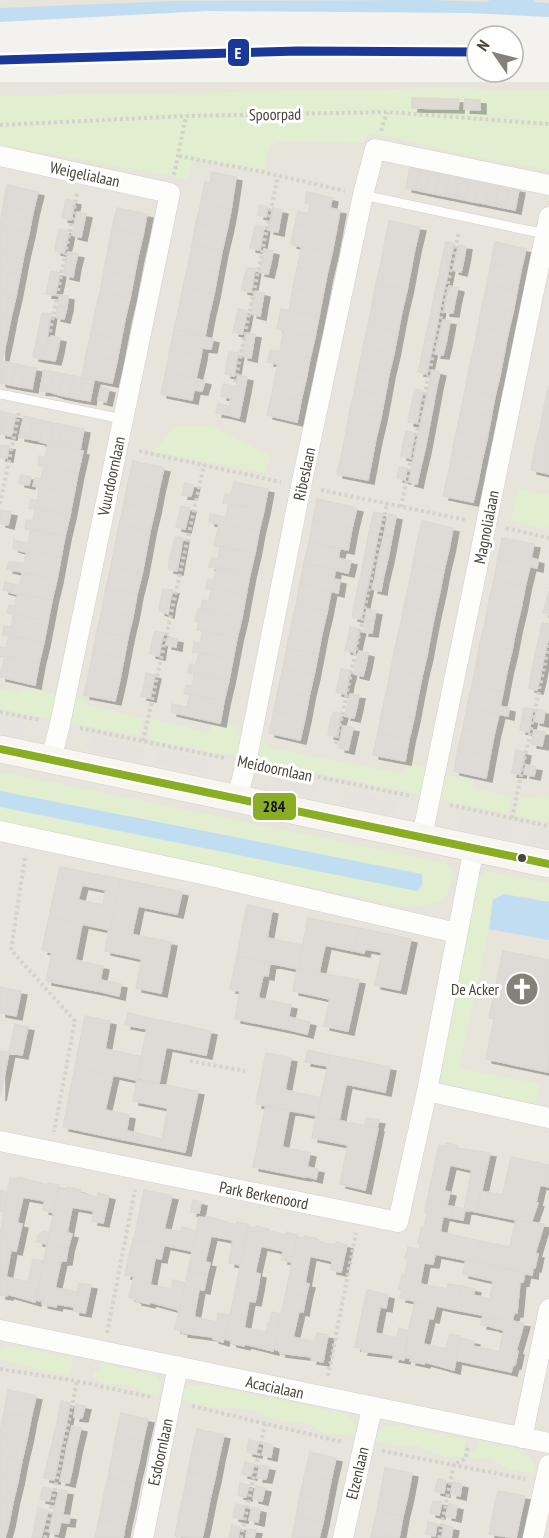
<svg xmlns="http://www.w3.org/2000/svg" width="549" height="1538" viewBox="0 0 549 1538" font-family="'PT Sans Narrow',sans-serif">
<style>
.residential{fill:#e7e4dc}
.green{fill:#e1eecf}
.parking{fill:#e6e3df}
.water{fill:#c0ddf1}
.building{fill:#dedbd6;stroke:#dcd9d4;stroke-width:1.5;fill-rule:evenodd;filter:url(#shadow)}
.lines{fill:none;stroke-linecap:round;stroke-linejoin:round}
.lane-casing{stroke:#d2d0cb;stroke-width:10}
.street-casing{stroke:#d2d0cb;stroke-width:21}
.secondary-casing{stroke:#d3cfc5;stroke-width:28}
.path{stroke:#d3d2cc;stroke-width:4;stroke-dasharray:3 3;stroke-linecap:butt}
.lane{stroke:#fdfdfc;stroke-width:9}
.street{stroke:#fdfdfc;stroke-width:20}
.secondary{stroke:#f7f6f1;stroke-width:27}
.bus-1-casing{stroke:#fff;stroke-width:12}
.bus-1{stroke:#8aae23;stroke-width:8}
.metro-1-casing{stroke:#fff;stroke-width:14}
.metro-1{stroke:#1a389a;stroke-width:9}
.bus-dot{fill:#4b4439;stroke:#fff;stroke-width:2}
.labels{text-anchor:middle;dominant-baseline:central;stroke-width:6;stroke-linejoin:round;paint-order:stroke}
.street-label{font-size:16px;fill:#4b4439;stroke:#fff}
.poi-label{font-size:16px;fill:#4b4439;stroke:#fff;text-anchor:end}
.line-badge{stroke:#fff;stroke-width:2}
.badge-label{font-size:16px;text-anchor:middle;font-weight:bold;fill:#fff}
.pale-badge-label{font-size:16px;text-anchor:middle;font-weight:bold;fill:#111}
</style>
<defs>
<filter id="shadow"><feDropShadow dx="6" dy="4" stdDeviation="0" flood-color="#0004"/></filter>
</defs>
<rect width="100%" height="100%" fill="#f4f2ee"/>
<!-- residential -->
<path class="residential" d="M0 0H549V8L0 9Z
M0 82H549V1538H0Z"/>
<!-- green -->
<path class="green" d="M447 88 549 91V170L484 159 380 135 370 134 362 143 278 142 270 146 263 173 194 159 187 179 0 145V96Z
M175 426H211L270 456 266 473 154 452Z
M518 488 549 495V527L541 528 511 521Z
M26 688 59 695 53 720 0 709V689L18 693Z
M74 696 84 699V704L143 719 139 736 69 723Z
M151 718 208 733 212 724 237 727 235 734 243 736 238 757 147 739Z
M260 736 270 748 399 773 413 765 431 768 424 795 254 760Z
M0 772 446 863 454 872 445 900 411 908 0 825Z
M444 774 474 781 473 788 512 797 508 814 439 799Z
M536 794 549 797V822L515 816 520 797 535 798Z
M487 871 549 883V902L527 897 493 900 489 929 459 1068 540 1084 535 1104 445 1087 438 1073 474 882Z
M18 1346 73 1358 69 1376 48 1372 0 1359V1350L4 1347Z
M100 1363 156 1376 161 1384 158 1396 142 1392 133 1386 108 1384 93 1377 94 1371 99 1372Z
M195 1385H206L344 1413 353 1421 358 1436 326 1434 307 1423 284 1422 249 1409 208 1407 176 1398 183 1388Z
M397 1425 466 1439 463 1457H444L417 1446 402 1447 371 1439C378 1428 385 1426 397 1425Z
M479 1441C501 1446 535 1445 536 1473L510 1470 490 1458 470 1459 472 1450 476 1451Z"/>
<!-- parking -->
<path class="parking" d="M0 717 27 724 24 739 0 733Z
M92 736 144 748 141 763 88 751Z
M159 749 212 761 208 775 156 763Z
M276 775 318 783 315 799 273 790Z
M345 789 397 801 394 816 341 804Z
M461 814 513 824 511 839 458 829Z
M528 827 549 831V848L525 843Z"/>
<!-- water -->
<path class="water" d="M429 0 487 2 490 0H534V2L549 3V17L468 13 207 11 0 22V8L176 1Z
M0 791 422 874V886L417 891 0 807Z
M504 894 549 902V940L489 929 493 900Z"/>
<!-- building -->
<path class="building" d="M412 98 459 99 458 109 412 108Z
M465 99 480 100V110L464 109Z
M410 166 420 169 416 190 406 188Z
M420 169 430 171 425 192 416 190Z
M430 171 440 173 435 194 425 192Z
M212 172 236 177 231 210 201 203 205 182 210 183Z
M440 173 450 175 445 196 435 194Z
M450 175 460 177 455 198 445 196Z
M460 177 469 179 465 200 455 198Z
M469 179 479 181 474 202 465 200Z
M479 181 489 183 485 204 474 202Z
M489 183 499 185 495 206 485 204Z
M7 185 38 192 33 212 3 206Z
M499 185 509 187 505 208 495 206Z
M509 187 519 189 515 210 505 208Z
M307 192 332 198 330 208 340 210 336 232 295 224 298 212 308 214 310 204 305 203Z
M66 199 75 201 71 220 62 218Z
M201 203 231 210 227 230 196 223Z
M260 205 268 207 266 217 258 215Z
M3 206 33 212 29 233 0 227Z
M117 208 147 214 143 235 112 229Z
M273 208 282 210 280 220 271 218Z
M77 212 86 214 84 223 75 221Z
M271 218 280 220 278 232 268 230Z
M75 221 84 223 81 237 72 235Z
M389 221 420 227 415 248 385 242Z
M196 223 227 230 222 251 192 245Z
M295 224 336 232 332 253 291 244Z
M255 226 264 227 262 238 253 236Z
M0 227 29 233 24 254 0 249Z
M60 229 69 231 67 241 57 239Z
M112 229 143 235 138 256 108 250Z
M253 236 262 238 260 250 250 248Z
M57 239 67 241 64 253 55 251Z
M385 242 415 248 411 269 381 263Z
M446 242 454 244 451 256 443 254Z
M495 242 526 249 521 270 491 263Z
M291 244 332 253 327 274 297 268 302 247Z
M192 245 222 251 218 272 188 266Z
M459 245 466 246 464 259 456 257Z
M0 249 24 254 20 275 0 271Z
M264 249 273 251 271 262 262 260Z
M108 250 138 256 134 277 104 271Z
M68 252 78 254 75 265 66 263Z
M443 254 451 256 447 277 439 275Z
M456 257 464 259 461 272 453 270Z
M262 260 271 262 268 274 259 272Z
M66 263 75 265 73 277 64 275Z
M381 263 411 269 407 290 376 284Z
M491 263 521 270 517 291 487 285Z
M188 266 218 272 214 294 183 287Z
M247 268 255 269 253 280 244 278Z
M297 268 327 274 323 295 293 288Z
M0 271 20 275 16 296 0 293Z
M51 271 60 273 58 283 49 281Z
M104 271 134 277 130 298 100 292Z
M439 275 447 277 442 298 434 297Z
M244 278 253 280 251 292 242 290Z
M49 281 58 283 55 295 46 294Z
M376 284 407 290 402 311 372 305Z
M487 285 517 291 513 312 482 306Z
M449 286 458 288 455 301 446 299Z
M183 287 214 294 209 315 179 308Z
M293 288 323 295 319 316 289 310Z
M255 291 264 293 262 304 253 302Z
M100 292 130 298 125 319 95 313Z
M0 293 16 296 11 317 0 315Z
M60 295 68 296 67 307 58 305Z
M434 297 442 298 438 319 430 318Z
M446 299 455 301 453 313 444 312Z
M253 302 262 304 260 316 251 314Z
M58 305 67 307 64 319 55 317Z
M372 305 402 311 398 332 368 326Z
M482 306 513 312 508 333 478 327Z
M179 308 209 315 205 336 174 329Z
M238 309 247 311 245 322 236 320Z
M281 309 319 316 315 337 277 329Z
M42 313 51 314 49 325 40 323Z
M95 313 125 319 121 340 91 333Z
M0 315 11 317 7 338 0 337Z
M430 318 438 319 434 340 425 339Z
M236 320 245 322 242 334 233 332Z
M443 320 450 321 446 343 438 341Z
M40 323 49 325 46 346 36 344Z
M368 326 398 332 394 353 363 347Z
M478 327 508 333 504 354 474 348Z
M174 329 213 339 211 349 202 348 201 356 170 350Z
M284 330 315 337 310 358 280 352Z
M91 333 121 340 117 361 86 355Z
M246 333 255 334 253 346 244 344Z
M51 336 60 338 58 349 46 346 48 338H50Z
M0 337 7 338 2 361H0Z
M425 339 434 340 429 362 421 360Z
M438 341 446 343 443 355 435 354Z
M36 344 46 346 43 359 33 357Z
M244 344 253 346 251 358 242 356Z
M46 346 58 349 55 361 43 359Z
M363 347 394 353 389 374 359 368Z
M474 348 504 354 500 375 469 369Z
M170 350 201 356 196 378 166 371Z
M270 350 310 358 306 379 276 372 278 364 268 362Z
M229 352 238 353 236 364 227 362Z
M86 355 117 361 112 383 82 377Z
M421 360 429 362 427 374 418 372Z
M0 361 6 362 1 383 0 382Z
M6 362 16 364 11 385 1 383Z
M227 362 236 364 234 376 225 374Z
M16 364 25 366 21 387 11 385Z
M25 366 36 368 32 389 21 387Z
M359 368 389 374 385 396 355 389Z
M469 369 500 375 495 396 465 390Z
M44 370 54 372 50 392 40 391Z
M432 370 440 372 437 385 429 384Z
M166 371 205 381 202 391 194 390 192 400 161 394Z
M54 372 64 374 59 395 50 392Z
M276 372 306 379 301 400 272 394Z
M64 374 74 376 69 397 59 395Z
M238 375 247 377 245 388 236 386Z
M74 376 83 378 79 399 69 397Z
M83 378 94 380 90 401 79 399Z
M223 384 233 386 231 398 221 396Z
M429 384 437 385 433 407 425 405Z
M233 386 245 388 239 418 228 415Z
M549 386V408L544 407Z
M101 387 109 389 106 402 98 400Z
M355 389 385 396 381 417 350 410Z
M415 389 423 391 420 404 412 402Z
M465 390 495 396 491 417 461 411Z
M272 394 301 400 297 422 267 415Z
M412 402 420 404 417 423 408 422Z
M218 404 230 406 228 415 216 413Z
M425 405 433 407 429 428 420 426Z
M544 407 549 408V430L540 428Z
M350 410 381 417 376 438 346 432Z
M0 411 6 413 1 434H0Z
M461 411 491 417 487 439 456 433Z
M6 413 16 415 11 436 1 434Z
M24 416 33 418 29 439 19 437Z
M33 418 44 421 40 441 29 439Z
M44 421 54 423 50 444 40 442Z
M54 423 63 425 59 446 50 444Z
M63 425 74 427 69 448 59 446Z
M420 426 429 428 425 449 416 447Z
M74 427 84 429 80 450 69 448Z
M540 428 549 430V452L535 449Z
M406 431 415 433 412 446 403 444Z
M346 432 376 438 372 459 342 453Z
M456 433 487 439 482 460 452 454Z
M48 444 83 451 78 473 38 465 39 456 45 458Z
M403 444 412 446 410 458 401 456Z
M0 445 9 446 7 458 0 457Z
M416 447 425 449 420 470 412 468Z
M535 449 549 452V474L531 470Z
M342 453 372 459 368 480 337 474Z
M452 454 482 460 478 481 448 475Z
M133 461 164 468 159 489 128 482Z
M44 466 78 473 74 494 33 486 35 478 41 479Z
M399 467 407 468 405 480 397 478Z
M412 468 420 470 417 484 409 482Z
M21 475 31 477 29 485 19 483Z
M448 475 478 481 473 502 443 496Z
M128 482 159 489 155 510 124 504Z
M234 482 268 489 264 510 223 503 225 494 231 495Z
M185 483 194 485 191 496 182 495Z
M40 487 74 494 70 515 29 508 31 499 37 501Z
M317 499 357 508 352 528 313 520Z
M229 503 264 510 259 531 219 524 220 516 226 517Z
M124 504 155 510 150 531 119 525Z
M181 506 190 508 188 517 179 515Z
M35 508 70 515 65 536 25 529 26 520 33 521Z
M1 510 11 512 8 525 0 523Z
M374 512 383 514 378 534 369 532Z
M210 514 220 516 219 524 209 522Z
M388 514 396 516 392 537 384 535Z
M179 515 188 517 185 529 176 527Z
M313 520 352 528 348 550 309 542Z
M422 521 453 528 449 549 417 542Z
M219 524 259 531 255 553 214 546Z
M119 525 150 531 146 553 115 546Z
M31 529 65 536 61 557 27 550 26 552 20 551 22 542 28 543Z
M369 532 378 534 374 556 365 554Z
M384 535 392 537 388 558 379 556Z
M175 537 183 538 179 560 170 558Z
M502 538 534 544 531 558 538 560 537 568 498 559Z
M14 540 22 542 20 550 13 548Z
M309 542 340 549 338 558 351 561 348 573 304 563Z
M417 542 449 549 444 570 413 564Z
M115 546 146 553 142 574 111 567Z
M221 546 255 553 250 574 209 567 212 558 218 559Z
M27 550 61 557 57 579 16 571 18 562 24 564Z
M365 554 374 556 370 576 361 575Z
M379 556 388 558 383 579 375 578Z
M170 558 179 560 177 571 168 569Z
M498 559 530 566 525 587 494 580Z
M9 562 17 563 16 571 7 569Z
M304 563 335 569 334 579 340 580 338 593 300 584Z
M413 564 444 570 440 591 409 585Z
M111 567 142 574 137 594 106 588Z
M217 567 250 574 246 595 212 588V590L206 589 208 579 213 581Z
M22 573 57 579 52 600 11 593 13 584 20 585Z
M361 575 370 576 365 598 356 596Z
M375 578 383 579 381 591 372 589Z
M494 580 525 587 521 608 489 601Z
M5 582 13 584 11 592 3 590Z
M300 584 331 591 327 612 296 605Z
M409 585 440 591 435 613 404 606Z
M106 588 137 594 133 616 102 610Z
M212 588 246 595 242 617 201 609 203 600 209 601Z
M163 589 173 590 170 601 161 599Z
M549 591V614L543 613Z
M18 593 52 600 48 621 7 613 9 605 15 606Z
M356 596 365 598 361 619 352 617Z
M161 599 170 601 168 614 159 611Z
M489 601 521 608 516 629 485 623Z
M296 605 327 612 322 633 291 627Z
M404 606 435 613 431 633 400 627Z
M198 609 242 617 237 638 197 630 199 622 195 621Z
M367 609 376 611 374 621 365 620Z
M102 610 133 616 128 637 97 631Z
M14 614 48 621 44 642 3 635 4 626 11 627Z
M365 620 374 621 372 633 363 632Z
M485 623 516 629 512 650 480 643Z
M542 623 549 624V636L540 634Z
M291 627 322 633 318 654 287 648Z
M350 627 360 629 357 641 348 638Z
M400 627 431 633 427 655 395 648Z
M203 630 237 638 233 659 193 652 194 642 200 644Z
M97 631 128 637 124 658 93 652Z
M155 631 164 633 161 644 152 642Z
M540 634 549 636 544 657 535 655Z
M9 635 44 642 39 663 0 656V647L6 648Z
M168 637 177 639 176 647 166 645Z
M348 638 357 641 355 652 345 650Z
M152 642 161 644 159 656 150 654Z
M480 643 512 650 507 671 476 665Z
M287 648 318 654 314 675 283 668Z
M395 648 427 655 422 676 391 669Z
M359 651 368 653 366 664 356 662Z
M93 652 124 658 120 679 89 673Z
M199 652 233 659 229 680 188 673 190 664 196 665Z
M535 655 544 657 540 678 531 676Z
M5 656 39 663 35 685 0 677V669L2 670Z
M356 662 366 664 363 676 354 674Z
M476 665 507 671 503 692 472 685Z
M283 668 314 675 309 696 278 690Z
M341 669 351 671 348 682 339 680Z
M391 669 422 676 418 696 387 690Z
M89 673 120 679 115 701 84 695Z
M146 673 155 675 152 688 144 686Z
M195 673 229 680 224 701 184 694 186 685 192 686Z
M531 676 540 678 537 690 529 688Z
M339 680 348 682 346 694 336 692Z
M472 685 503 692 500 706 509 708 508 716 467 707Z
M144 686 152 688 150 698 141 696Z
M278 690 309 696 305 718 274 711Z
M387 690 418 696 414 718 382 711Z
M190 694 224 701 220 723 179 714 181 706 187 707Z
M350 694 359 695 357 706 348 704Z
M172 704 181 706 179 714 171 712Z
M348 704 357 706 354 718 345 716Z
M467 707 499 714 494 735 463 728Z
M524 708 533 709 531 721 522 719Z
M537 709 545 711 543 723 534 721Z
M274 711 305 718 300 740 269 733Z
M382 711 414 718 409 739 378 733Z
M333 712 342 714 339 725 330 723Z
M522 719 531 721 529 732 520 730Z
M330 723 339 725 337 737 328 735Z
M343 726 353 728 348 750 339 748Z
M463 728 494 735 490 756 458 750Z
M534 730 545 732 542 746 531 744Z
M378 733 409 739 405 761 373 755Z
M458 750 490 756 486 778 454 771Z
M516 750 525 752 523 763 514 761Z
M514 761 523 763 520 774 511 773Z
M526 765 536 767 534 776 524 774Z
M60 867 120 879 110 930 49 917ZM82 885 106 890 103 905 78 900Z
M120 879 182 892 177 914 138 906 132 935 110 930Z
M247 905 272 910 267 938 303 945 298 969 237 956Z
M49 917 82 924 75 960 103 966 98 991 46 981 52 953 42 950Z
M308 918 359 928 354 951 325 945 319 973 298 969Z
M359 928 411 939 400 990 375 985 382 952 365 949 364 953 354 951Z
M109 930 171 942 161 993 136 988 142 959 105 951Z
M503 951 549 960 548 1072 486 1059 494 1019 489 1018Z
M237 956 270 962 268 976 263 975 258 998 291 1005 286 1029 235 1019 240 991 230 989Z
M297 969 359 980 348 1031 324 1026 330 999 293 991Z
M100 980 121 984 119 996 98 991Z
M0 987 21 991 16 1016 0 1013Z
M128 1013 149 1018 147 1029 125 1025Z
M85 1016 110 1021 105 1049 143 1057 137 1080 75 1067Z
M289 1017 310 1022 307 1034 286 1029Z
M149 1018 211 1031 206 1055 166 1047 159 1083 137 1078Z
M15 1024 28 1027 22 1055 9 1053Z
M308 1050 330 1055 327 1066 305 1062Z
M0 1051 9 1052 0 1097Z
M266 1053 291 1058 285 1090 322 1098 317 1116 256 1104Z
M330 1055 390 1067 385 1092 346 1084 339 1121 317 1116Z
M75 1067 113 1075 105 1110 129 1115 125 1140 63 1127Z
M137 1080 198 1091 185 1152 125 1140 127 1131 162 1139 168 1108 133 1101Z
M266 1105 289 1110 282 1147 310 1153 305 1177 253 1167Z
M316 1116 378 1128 365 1190 340 1184 348 1145 312 1138Z
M366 1118 379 1120 377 1127 365 1124Z
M446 1143 458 1146V1148L490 1153 477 1212 464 1209 472 1170 450 1165 444 1191 450 1192 447 1205 427 1201 439 1145 446 1146Z
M511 1157 549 1165V1187L540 1185 536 1202 538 1203 531 1223 477 1212 480 1191 503 1195Z
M307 1167 318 1169 316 1179 305 1176Z
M18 1177 48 1185V1183L59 1185 54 1213 43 1210 45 1201 23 1197 17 1223 22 1224 19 1238 0 1235 10 1178 17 1179Z
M67 1187 81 1190 80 1193 97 1197 98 1193 109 1196 103 1223 92 1221 94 1211 72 1207 67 1233 72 1234 68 1248 47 1244 59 1188 67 1190Z
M0 1190 7 1192 3 1212 0 1211Z
M144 1190 172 1196 164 1229 181 1232 182 1227 196 1231 192 1251 134 1239Z
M193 1200 201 1202 199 1213 191 1212Z
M427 1201 454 1207 451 1218 443 1216 440 1232 480 1241 475 1262 435 1254 417 1249 419 1250 421 1243H418L421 1228 424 1229 427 1213 425 1212Z
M454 1207 465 1209 463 1220 451 1218Z
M206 1216 236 1225 237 1222 248 1224 240 1265 229 1263 233 1240 211 1236 205 1262 210 1263 207 1275 188 1272 199 1217 206 1218Z
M516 1220 544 1224 535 1254H538L535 1268 533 1267 532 1275 475 1262 480 1241 510 1247Z
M256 1226 269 1229V1231L286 1235 287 1232 297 1235 292 1262 282 1260 283 1251 261 1246 255 1273 260 1274 258 1287 237 1282 248 1227 255 1228Z
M44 1231 49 1233 47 1244 37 1242 38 1235Z
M0 1235 19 1238 16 1251 11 1250 6 1277 28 1282 33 1259 44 1261 35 1302 7 1294V1296L0 1295Z
M305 1236 318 1239V1242L336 1245V1242L347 1245 341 1272 331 1270 332 1261 310 1256 305 1283 309 1284 306 1296 286 1292 297 1237 304 1238Z
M133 1239 164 1245 161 1259 155 1258 150 1285 172 1289 173 1280 185 1283 175 1329 179 1310 150 1302 149 1304 136 1301V1299L129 1297 134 1276 125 1275Z
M47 1244 68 1248 66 1261H61L55 1288 77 1292 79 1283 91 1285 85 1313 74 1311V1307L57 1304 56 1307 42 1304 43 1301 36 1300Z
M408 1247 435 1254 433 1264 424 1263 420 1284 447 1289 448 1284 461 1286 456 1310 400 1298 402 1290 399 1289 402 1275 405 1276 408 1259 405 1258Z
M466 1260 525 1272 523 1282 520 1281 517 1313H514L512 1321 456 1310 461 1286 475 1289 473 1295 490 1299 493 1281 463 1274Z
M188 1272 207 1275 204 1290 199 1289 194 1317 217 1322 218 1313 230 1315 223 1342 213 1339V1337L182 1333 183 1331 175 1329Z
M237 1282 258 1287 255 1302 249 1301 244 1328 266 1332 268 1323 279 1325 273 1351 245 1344 244 1346 231 1343V1341L225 1339Z
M367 1290 388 1295 386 1308 380 1307 375 1333 397 1338 399 1328 409 1331 404 1360 393 1358 394 1355 362 1351 363 1348 355 1347Z
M286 1292 306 1296 303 1312 299 1311 293 1337 315 1342 317 1333 328 1335 323 1362 311 1360 312 1357 280 1353V1351L274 1349Z
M415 1301 436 1306 433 1319 429 1318 423 1344 446 1349 450 1334 460 1336 454 1370 425 1362 424 1364 410 1361 411 1358 403 1357Z
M272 1312 281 1314 279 1325 270 1323Z
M483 1316 495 1319 493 1327 481 1325Z
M496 1318 524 1323 516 1351H518L515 1365H513L511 1372 455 1360 460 1338 474 1341 473 1346 499 1352 504 1330 494 1328Z
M8 1390 36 1396 31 1418 4 1412Z
M61 1401 70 1403 66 1425 57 1423Z
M76 1404 85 1406 82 1418 74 1417Z
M4 1412 31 1418 27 1439 0 1433Z
M121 1413 148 1419 143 1441 116 1435Z
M57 1423 66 1425 61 1446 52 1444Z
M72 1426 81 1428 76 1449 67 1447Z
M197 1429 224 1435 219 1457 192 1451Z
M0 1433 27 1439 22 1460 0 1455Z
M116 1435 143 1441 139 1462 112 1457Z
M249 1440 258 1442 256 1454 247 1452Z
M265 1443 273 1445 271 1457 262 1455Z
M52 1444 61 1446 57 1467 47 1465Z
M67 1447 76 1449 72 1470 63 1468Z
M192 1451 219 1457 215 1478 188 1472Z
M310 1452 336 1458 331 1480 305 1474Z
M0 1455 22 1460 18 1481 0 1477Z
M112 1457 139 1462 134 1483 108 1478Z
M245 1462 254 1464 251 1476 242 1474Z
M47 1465 57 1467 54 1480 44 1478Z
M260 1465 269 1467 266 1479 257 1478Z
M63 1468 72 1470 69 1483 60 1481Z
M385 1468 412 1473 408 1495 381 1490Z
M188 1472 215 1478 210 1499 184 1493Z
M305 1474 331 1480 327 1501 300 1495Z
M0 1477 18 1481 13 1502 0 1500Z
M108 1478 134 1483 130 1504 103 1499Z
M438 1479 446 1481 444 1493 435 1491Z
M453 1482 462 1484 460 1496 451 1494Z
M240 1483 249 1485 246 1497 238 1495Z
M256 1486 265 1488 262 1501 253 1499Z
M43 1487 52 1489 49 1501 40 1499Z
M59 1490 67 1491 63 1513 54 1511Z
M381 1490 408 1495 403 1516 377 1511Z
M498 1491 525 1496 520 1518 493 1513Z
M184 1493 210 1499 206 1520 179 1514Z
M300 1495 327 1501 323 1522 296 1517Z
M103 1499 130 1504 125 1526 99 1520Z
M0 1500 13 1502 9 1523 0 1522Z
M433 1501 442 1502 439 1515 430 1513Z
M236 1504 245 1506 242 1519 233 1517Z
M449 1504 457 1506 455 1518 446 1516Z
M252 1507 260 1509 258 1522 249 1520Z
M38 1508 48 1510 43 1530 34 1529Z
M54 1511 63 1513 58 1534 49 1532Z
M377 1511 403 1516 399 1538 372 1532Z
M493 1513 520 1518 516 1538 489 1534Z
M179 1514 206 1520 202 1538 175 1536Z
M63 1515 70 1516 69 1523 61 1522Z
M296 1517 323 1522 319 1538H292Z
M99 1520 125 1526 123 1538H95Z
M0 1522 9 1523 5 1538H0Z
M428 1522 437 1524 435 1536 426 1534Z
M232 1525 240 1527 238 1538H229Z
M444 1525 453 1527 451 1538H442Z
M34 1529 43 1530 41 1538H32Z
M247 1529 256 1530 254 1538H246Z
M372 1532 399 1538H371Z"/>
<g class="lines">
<defs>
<path id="lane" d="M363 195 545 234
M0 394 123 419"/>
<path id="street" d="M0 156 170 193 60 724 51 760
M237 799 246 763 301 486 363 195 375 149 549 185
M0 831 211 876 457 933
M422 837 549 217
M427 1091 549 1118
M0 1141 398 1222 427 1091 474 848
M0 1330 549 1443
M522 1438 549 1309
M143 1538 178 1366
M343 1538 372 1408
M533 1538 549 1465"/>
<path id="secondary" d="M0 749 549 864"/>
</defs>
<!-- lane casing -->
<use href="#lane" class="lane-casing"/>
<!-- street casing -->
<use href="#street" class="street-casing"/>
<!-- secondary casing -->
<use href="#secondary" class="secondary-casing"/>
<!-- path -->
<path class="path" d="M0 125 186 116 387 112 549 124
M381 131 387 112
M179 156 263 172 345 191
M174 175 186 116
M50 332 77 194
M235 382 278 176
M139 451 281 482
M321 490 466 520
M0 504 19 413
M401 507 459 231
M506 528 549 538
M0 712 40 720
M80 728 225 758
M143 741 204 465
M336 744 387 503
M265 766 411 796
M450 805 549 826
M512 818 549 644
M25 858 11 950 75 1021 54 1132
M190 1061 245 1071
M107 1333 135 1190
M0 1369 77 1381 150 1397
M328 1376 356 1233
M192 1406 342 1442
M382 1451 525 1479
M45 1538 77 1381
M241 1538 265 1424
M439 1538 454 1464 465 1459 468 1446"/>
<!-- lane -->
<use href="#lane" class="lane"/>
<!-- street -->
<use href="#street" class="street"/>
<!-- secondary -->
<use href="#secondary" class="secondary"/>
<defs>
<path id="bus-1" d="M0 749 549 864"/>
</defs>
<!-- bus-1 casing -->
<use href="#bus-1" class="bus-1-casing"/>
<!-- bus-1 -->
<use href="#bus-1" class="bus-1"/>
<defs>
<path id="metro-1" d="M0 60 298 51 477 52"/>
</defs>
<!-- metro-1 casing -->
<use href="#metro-1" class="metro-1-casing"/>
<!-- metro-1 -->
<use href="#metro-1" class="metro-1"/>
</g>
<!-- icons -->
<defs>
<symbol id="church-disc" viewBox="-11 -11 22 22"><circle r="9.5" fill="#868178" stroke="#fff"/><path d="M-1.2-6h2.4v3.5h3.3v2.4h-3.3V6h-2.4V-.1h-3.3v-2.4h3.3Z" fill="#fff"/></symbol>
</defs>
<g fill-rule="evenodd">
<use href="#church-disc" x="503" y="970" width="38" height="38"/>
</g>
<!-- markers -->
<circle class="bus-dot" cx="522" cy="858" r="5"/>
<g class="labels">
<!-- street labels -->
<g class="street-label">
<text transform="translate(275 114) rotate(-1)">Spoorpad</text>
<text transform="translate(85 174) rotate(12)">Weigelialaan</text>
<text transform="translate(304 474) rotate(-78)">Ribeslaan</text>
<text transform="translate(111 476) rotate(-78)">Vuurdoornlaan</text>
<text transform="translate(486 527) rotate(-79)">Magnolialaan</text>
<text transform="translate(275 768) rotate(12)">Meidoornlaan</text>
<text transform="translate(264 1195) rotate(11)">Park Berkenoord</text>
<text transform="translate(275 1387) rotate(12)">Acacialaan</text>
<text transform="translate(160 1452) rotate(-78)">Esdoornlaan</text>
<text transform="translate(357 1473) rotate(-77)">Elzenlaan</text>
</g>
<!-- poi labels -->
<g class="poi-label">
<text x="499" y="989">De Acker</text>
</g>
</g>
<g class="line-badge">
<rect x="227" y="38" width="23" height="29" rx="6" fill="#1a389a"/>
<rect x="252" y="792" width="45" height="29" rx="6" fill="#8aae23"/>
</g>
<g class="badge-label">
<text x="238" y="59">E</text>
</g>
<g class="pale-badge-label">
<text x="274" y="812">284</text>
</g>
<!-- north arrow -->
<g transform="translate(495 54) rotate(305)"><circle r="28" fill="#ffffff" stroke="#b7b4b0" stroke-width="1.5"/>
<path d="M0-4.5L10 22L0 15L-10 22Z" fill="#868178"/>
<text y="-9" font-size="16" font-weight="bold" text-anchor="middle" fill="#4b4439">N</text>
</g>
</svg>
